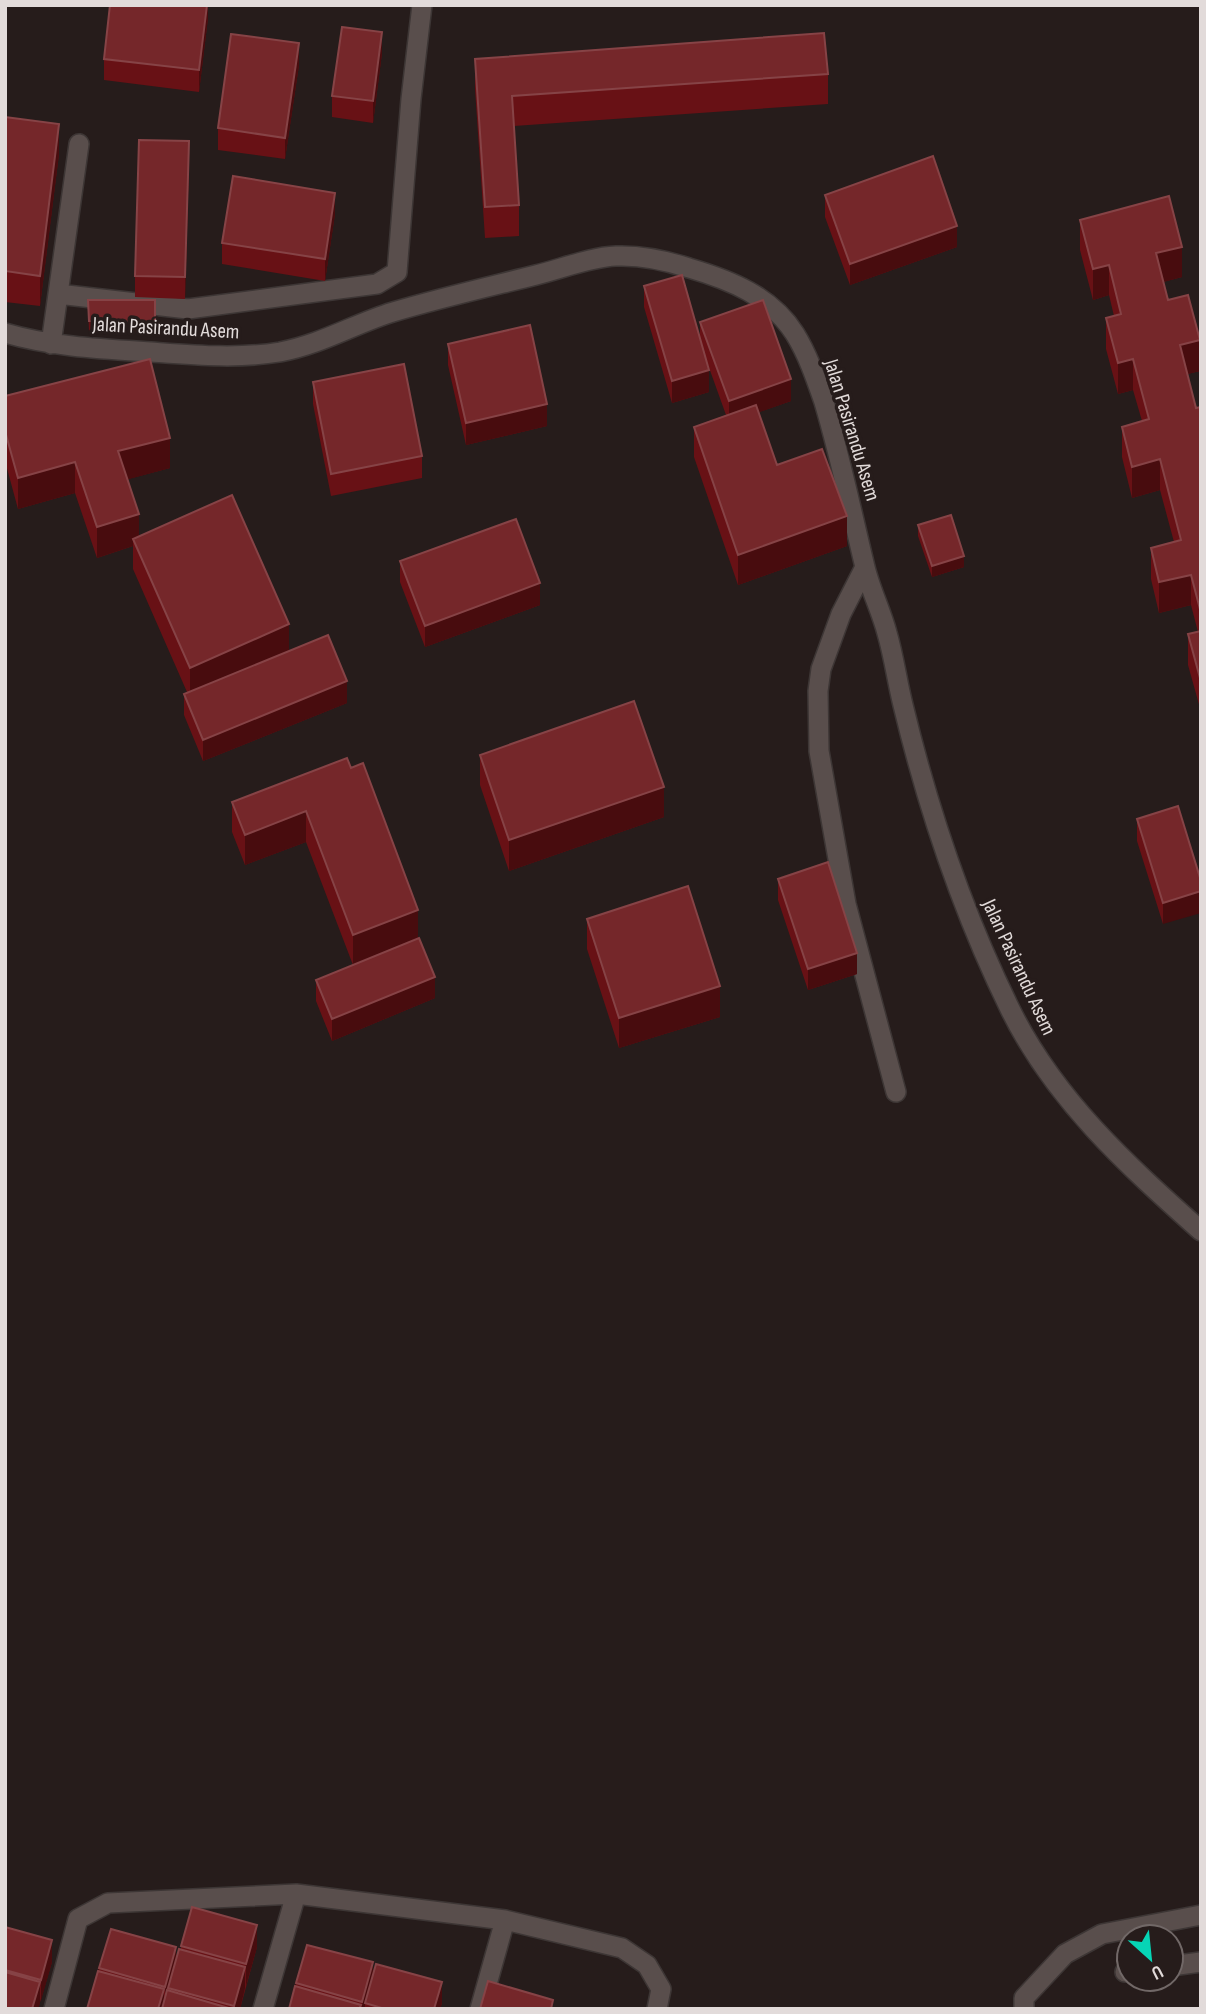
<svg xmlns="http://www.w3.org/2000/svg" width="1206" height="2014" viewBox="0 0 1206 2014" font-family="'Sofia Sans Condensed',sans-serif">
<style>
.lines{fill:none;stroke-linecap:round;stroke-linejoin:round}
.minor-casing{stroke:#3d3635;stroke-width:22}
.minor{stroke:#594e4c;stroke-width:19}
.wall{fill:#681115}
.shaded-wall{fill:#480c0e}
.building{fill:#75272a;stroke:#864346;stroke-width:2}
.labels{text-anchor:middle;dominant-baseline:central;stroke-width:7;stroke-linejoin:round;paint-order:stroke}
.street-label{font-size:21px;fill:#e2dbda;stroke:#261c1b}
</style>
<rect width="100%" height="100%" fill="#261c1b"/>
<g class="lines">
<defs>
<path id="minor" d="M58 294 188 309 377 284 397 272 411 99 422 5
M5 333C53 347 102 349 151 352 193 355 238 359 280 352 322 344 354 324 393 312 440 298 488 287 536 275 561 269 590 257 616 256 642 255 665 260 689 268 730 280 771 296 795 334 808 355 816 379 824 402 840 456 851 509 864 563 869 587 881 610 887 633 894 657 897 681 903 705 928 809 963 913 1010 1009 1054 1099 1127 1165 1201 1231
M51 344 79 144
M865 567 841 614 821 669 818 691 819 751 846 904 896 1092
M1171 1966 1201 1962
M1125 1972H1129
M54 2009 78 1919 108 1903 296 1894 505 1920 622 1948 647 1965 661 1989 657 2009
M263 2009 296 1894
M480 2009 505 1920
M1024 2009V1998L1065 1954 1102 1934 1201 1915"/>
</defs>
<!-- minor casing -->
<use href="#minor" class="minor-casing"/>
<!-- minor -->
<use href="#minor" class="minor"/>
</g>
<!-- wall -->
<path class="wall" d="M208 5V18L199 92 104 80V59Z
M382 53 373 123 332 117V96Z
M475 59 828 74V104L514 126 519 205V236L485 238 475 89Z
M299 65 285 159 218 150V128Z
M5 117 59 154 40 306 5 302Z
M189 162 185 299 135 297V276Z
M825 195 957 247 850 285 825 217Z
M335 214 325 281 222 264V243Z
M1080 220 1182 277 1163 282 1168 300 1200 371 1187 374 1196 408 1201 407V708H1200L1188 665V634L1198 632 1191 605 1159 613 1151 579V548L1174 542 1160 490 1132 498 1122 457V427L1142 421 1133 390 1118 394 1106 349V318L1114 316 1109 295 1093 300 1080 250Z
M644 286 700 339V322L791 401 759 412 777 465 847 546 738 585 694 457V427L726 415 707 362 709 392 672 403 644 307Z
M88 300H155V333L89 332Z
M448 344 547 426 466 445 448 365Z
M313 382 422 456V478L331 496 313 404Z
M5 396 170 468 128 479 139 536 289 651 347 703 203 761 184 715V694L187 692 133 569V546L97 558 75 493 18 509 5 461Z
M918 525 964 567 932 577 918 536Z
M400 561 540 605 425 647 400 582Z
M480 755 664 817 509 871 480 785Z
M347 758 418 938 435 998 332 1041 316 1001V980L353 965 306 842 245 865 232 832V802Z
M1178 806 1163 924 1137 841V819Z
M778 879 857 974 808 990 778 900Z
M587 919 720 1017 619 1048 587 949Z
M5 1927 52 1962 38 2009H5Z
M181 1946 257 1947 240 2009H87L99 1968 176 1962 181 1950Z
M373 1977 442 2003 440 2009H289L296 1983Z"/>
<!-- shaded-wall -->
<path class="shaded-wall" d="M207 5H208V18L199 92V70Z
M382 32V53L373 123V101Z
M299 43V65L285 159V138Z
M59 124V154L40 306V276Z
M189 141V162L185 299V277Z
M335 193V214L325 281V259Z
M957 226V247L850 285V264Z
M1182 247V277L1156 284V253Z
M1109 265V295L1093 300V269Z
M1200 340V371L1180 376V345Z
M1133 359V390L1118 394V363Z
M709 370V392L672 403V381Z
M791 379V401L729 423V401Z
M547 404V426L466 445V423Z
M170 438V468L118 482V451Z
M1160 459V490L1132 498V467Z
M75 462V493L18 509V478Z
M139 514V544L133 539V546L97 558V527Z
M847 516V546L738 585V555Z
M964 556V567L932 577V566Z
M1191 575V605L1159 613V582Z
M540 583V605L425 647V626Z
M289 624V654L190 698V668Z
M1200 678H1201V708H1200Z
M347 681V703L203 761V740Z
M664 787V817L509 871V840Z
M306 811V842L245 865V835Z
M1201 891V913L1163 924V903Z
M418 910V940L353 965V935Z
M857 953V974L808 990V969Z
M435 977V998L332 1041V1019Z
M720 986V1017L619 1048V1018Z
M257 1925V1947L246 1986V1964Z
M52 1940V1962L41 2001V1980Z
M176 1947V1969L168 1988V1997L165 2008V1987Z
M373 1962V1984L365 2003V2009H362V2002Z
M245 1967V1988L240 2009H234Z
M40 1982V2004L38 2009H32Z
M442 1982V2003L440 2009H434Z
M164 1989V2009H158Z"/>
<!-- building -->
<path class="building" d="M110 5H207L199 70 104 59Z
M342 27 382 32 373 101 332 96Z
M824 33 828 74 512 96 519 205 485 207 475 59Z
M231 34 299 43 285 138 218 128Z
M5 117 59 124 40 276 5 271Z
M139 140 189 141 185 277 135 276Z
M933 156 957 226 850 264 825 195Z
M233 176 335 193 325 259 222 243Z
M1169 196 1182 247 1156 253 1168 300 1188 295 1200 340 1180 345 1196 408 1201 407V613L1191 575 1159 582 1151 548 1181 540 1160 459 1132 467 1122 427 1149 419 1133 359 1118 363 1106 318 1121 314 1109 265 1093 269 1080 220Z
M682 275 709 370 672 381 644 286Z
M88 300H155V322L89 321Z
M763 300 791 379 729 401 700 322Z
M530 325 547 404 466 423 448 344Z
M150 359 170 438 118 451 139 514 97 527 75 462 18 478 5 431V396Z
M404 364 422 456 331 474 313 382Z
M756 405 777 465 822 449 847 516 738 555 694 427Z
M232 495 289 624 190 668 133 539Z
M951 515 964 556 932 566 918 525Z
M516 519 540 583 425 626 400 561Z
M1201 631V678H1200L1188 634Z
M328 635 347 681 203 740 184 694Z
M634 701 664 787 509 840 480 755Z
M347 758 351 768 363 763 418 910 353 935 306 811 245 835 232 802Z
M1178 806 1201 881V891L1163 903 1137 819Z
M828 862 857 953 808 969 778 879Z
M688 886 720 986 619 1018 587 919Z
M419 938 435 977 332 1019 316 980Z
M192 1907 257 1925 246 1964 181 1946Z
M5 1927 52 1940 41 1980 5 1970Z
M111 1929 176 1947 165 1987 99 1968Z
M307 1945 373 1962 362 2002 296 1983Z
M179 1949 245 1967 234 2006 168 1988Z
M376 1964 442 1982 434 2009H385L365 2003Z
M98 1971 164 1989 158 2009H87Z
M5 1972 40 1982 32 2009H5Z
M488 1981 553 2000 551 2009H480Z
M295 1986 361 2005 359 2009H289Z
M167 1990 232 2009H162Z"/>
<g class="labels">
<!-- street labels -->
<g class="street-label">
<text transform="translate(166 328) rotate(3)">Jalan Pasirandu Asem</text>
<text transform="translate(852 430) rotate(73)">Jalan Pasirandu Asem</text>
<text transform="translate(1019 967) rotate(65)">Jalan Pasirandu Asem</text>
</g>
</g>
<!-- border -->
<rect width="1206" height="2014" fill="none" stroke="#e2dbda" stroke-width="14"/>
<!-- north arrow -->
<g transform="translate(1150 1958) rotate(153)"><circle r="33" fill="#261c1b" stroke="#716867" stroke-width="2"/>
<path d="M0-5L12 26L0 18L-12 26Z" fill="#06d5b6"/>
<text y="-10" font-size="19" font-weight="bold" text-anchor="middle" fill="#e2dbda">U</text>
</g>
</svg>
